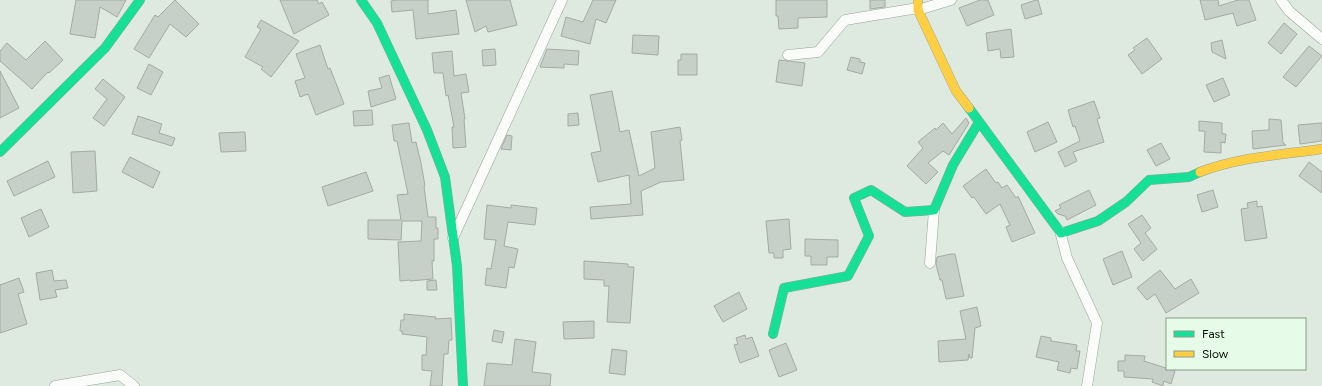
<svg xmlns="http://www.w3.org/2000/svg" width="1322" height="386" viewBox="0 0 1322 386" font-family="Figtree,sans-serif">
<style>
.building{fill:#c7d0c8;stroke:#a3aba4}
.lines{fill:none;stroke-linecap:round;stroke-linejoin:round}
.street-casing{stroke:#9aa29b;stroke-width:11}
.fast-casing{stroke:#9aa29b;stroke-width:10}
.slow-casing{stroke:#9aa29b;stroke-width:10}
.street{stroke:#fafcfa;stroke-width:10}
.fast{stroke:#16e098;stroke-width:9}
.slow{stroke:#ffcf43;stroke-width:9}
</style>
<rect width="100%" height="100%" fill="#dee9df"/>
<!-- building -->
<path class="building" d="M76 0H126L117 17 100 7 95 38 70 34Z
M175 0 199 24 186 37 170 24 149 58 134 49 155 15 158 17Z
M280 0H317L319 4 322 2 329 15 294 34Z
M396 0H428V14L456 10 459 34 416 39 413 10 392 12 391 1Z
M466 0H510L517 25 488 32 486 26 475 32Z
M593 0H616L606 23 596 19 590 44 561 36 566 17 583 22Z
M776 0H827V17L798 18V28L779 29 778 16H776Z
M870 0H885V7L870 9Z
M980 0H988L994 15 967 26 959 8Z
M1036 0H1038L1042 14 1025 19 1021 5Z
M1200 0H1218L1219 6 1238 0H1249L1256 20 1237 26 1233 13 1205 20Z
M261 20 299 41 271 77 261 69 263 67 245 57 261 29 257 27Z
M1284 23 1297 34 1281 54 1268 43Z
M1011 29 1014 57 1001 58 1000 49 988 51 986 33Z
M633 35 659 36 658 55 632 53Z
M1147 38 1162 59 1142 74 1128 55 1135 50 1133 48Z
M1222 40 1226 59 1212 52 1211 43Z
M45 41 63 60 49 73 48 72 32 89 0 61V51L7 43 26 60Z
M320 45 328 69 330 68 344 104 316 115 308 94 300 97 295 81 305 78 296 54Z
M1309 46 1322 56 1296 87 1283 77Z
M495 49 496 65 483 66 482 50Z
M547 49 579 51 578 65 564 64V68L540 67Z
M452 51 454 76 466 74 469 92 461 93 465 119H464L466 147 453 148 452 127H454L448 95 446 96 443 73H434L432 53Z
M681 54H697V75H678V60H681Z
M851 57 860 59V62L865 63 862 74 847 70Z
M779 60 805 63 802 86 776 82Z
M149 64 163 72 151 95 137 88Z
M0 71 19 108 0 118Z
M389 75 396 99 371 107 368 91 382 88 379 78Z
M1223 78 1230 95 1214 102 1206 85Z
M103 79 125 97 104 126 93 118 107 99 95 89Z
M612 91 620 132 629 130 639 176 655 168 651 132 680 127 682 140 680 141 684 180 661 182 641 191 643 215 591 219 590 207 631 204 629 175 598 182 591 153 601 151 590 95Z
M1094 101 1100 118 1097 119 1104 142 1073 152 1077 161 1065 167 1058 152 1080 141 1075 126 1073 127 1068 110Z
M372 110 373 125 354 126 353 111Z
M578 113 579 125 568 126V114Z
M138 116 162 124 159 133 175 138 172 146 132 134Z
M966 118 969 123 949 155 943 151 928 163 938 172 926 184 907 166 923 148 918 142 935 128 936 130 943 123 952 134Z
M1269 119 1281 120 1283 143 1286 145 1253 149 1252 131 1269 130Z
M1199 121 1222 123V134H1226L1225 143 1221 142V153L1204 152 1205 131H1199Z
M1048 122 1057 142 1035 152 1027 132Z
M409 123 412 143 416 142 421 163 425 186H424L428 217H436V228H438V239H434V261H432L433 279 410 281V280L400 281 398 242 421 241 422 221H402L401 240 368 239V220H401L397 195 408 194 397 141H394L392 125Z
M1322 123V141L1300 144 1298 125Z
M245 132 246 151 221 152 219 133Z
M507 135 512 136 511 150 501 149Z
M1161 143 1170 159 1156 166 1147 150Z
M95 151 97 191 73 193 71 152Z
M130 157 160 172 153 188 122 172Z
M48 161 55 177 14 196 7 181Z
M1309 162 1322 172V193L1299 176Z
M986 169 996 183 998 182 1002 188 1007 185 1016 198 1018 196 1035 233 1012 242 1006 227 1010 225 1000 204 986 214 974 197 972 198 963 186Z
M366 172 373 191 328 206 322 187Z
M1089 190 1096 205 1067 220 1065 216 1058 214 1055 211 1061 208 1059 205Z
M1213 190 1218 207 1202 212 1197 195Z
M1257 201V207L1262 206 1267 238 1245 241 1241 209 1248 208 1247 203Z
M487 205 511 208V205L537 208 535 225 508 222 504 246 518 249 514 268 509 267 506 288 485 285 487 268 491 269 496 240 484 239Z
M41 209 49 227 29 237 21 218Z
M1142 215 1151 228 1145 233 1157 249 1143 261 1134 249 1141 243 1128 224Z
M789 219 791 249 783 250V258H774V253H769L766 221Z
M805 239 838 240V257H827V265H811V256H805Z
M1122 251 1132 277 1113 285 1103 259Z
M951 254H955L964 296 946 299 942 280H940L936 264 937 257Z
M584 261 628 264V267H634L630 323 607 322 609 286H604V280L584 279Z
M52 270 54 281 66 280 68 288 55 290 57 297 40 300 36 273Z
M1160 270 1175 289 1191 279 1199 293 1166 313 1155 294 1147 300 1137 288Z
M19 278 24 292 18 294 27 324 0 333V285Z
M436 280 437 290H427V281Z
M739 292 747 309 723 322 714 306Z
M977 307 981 326 975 328 972 358H970L969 354 968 360 939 362 938 341 966 339 960 311Z
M404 314 436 317 435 319 451 318 452 340H449L448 354H444L442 386H430L432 371 422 370V355H426L427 337 402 334V331H400L401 320H404Z
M594 321V338L564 339 563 322Z
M494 330 504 332 502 343 492 341Z
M745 335 746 339 752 337 759 356 740 363 734 345 738 344 736 338Z
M1041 336 1051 338V341L1077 345 1076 351H1080L1077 369 1071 368 1070 373 1057 370 1059 362 1036 357Z
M515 339 536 342 532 372 551 374 550 386H484L487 363 512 365Z
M786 343 797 370 779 377 769 350Z
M612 349 627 351 625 375 609 373Z
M1125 355 1145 356 1144 361 1175 371 1171 384 1164 381 1163 386 1152 382 1153 379 1124 377V371H1118V361H1125Z"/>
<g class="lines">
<defs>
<path id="street" d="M1281 0 1289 11 1322 39
M918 10 951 0
M788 55 818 52 845 20 918 8
M1060 231 1067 258 1097 323 1087 386
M453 238 562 0
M930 263 934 210
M55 386 120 375 134 386"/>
<path id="fast" d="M361 0 377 23 427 130 445 177 457 266 463 386
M969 108 1061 233 1098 221 1126 202 1149 180 1189 177 1200 172
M0 152 105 48 140 0
M773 334 784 288 848 276 869 236 854 198 871 190 905 212 934 210 953 165 979 122"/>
<path id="slow" d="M918 0V10L956 91 969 108
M1200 172C1238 157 1281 155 1322 149"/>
</defs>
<!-- street casing -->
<use href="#street" class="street-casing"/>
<!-- fast casing -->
<use href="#fast" class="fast-casing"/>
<!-- slow casing -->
<use href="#slow" class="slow-casing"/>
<!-- street -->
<use href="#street" class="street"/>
<!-- fast -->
<use href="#fast" class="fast"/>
<!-- slow -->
<use href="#slow" class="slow"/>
</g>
<!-- legend -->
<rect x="1166" y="318" width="140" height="52" fill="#e6fbe8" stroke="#8d9c8e"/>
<rect x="1174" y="331" width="20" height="6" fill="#16e098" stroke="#8d9c8e"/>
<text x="1202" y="338" font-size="12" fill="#070e08">Fast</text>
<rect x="1174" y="351" width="20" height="6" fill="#ffcf43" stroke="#8d9c8e"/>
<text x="1202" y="358" font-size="12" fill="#070e08">Slow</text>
</svg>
